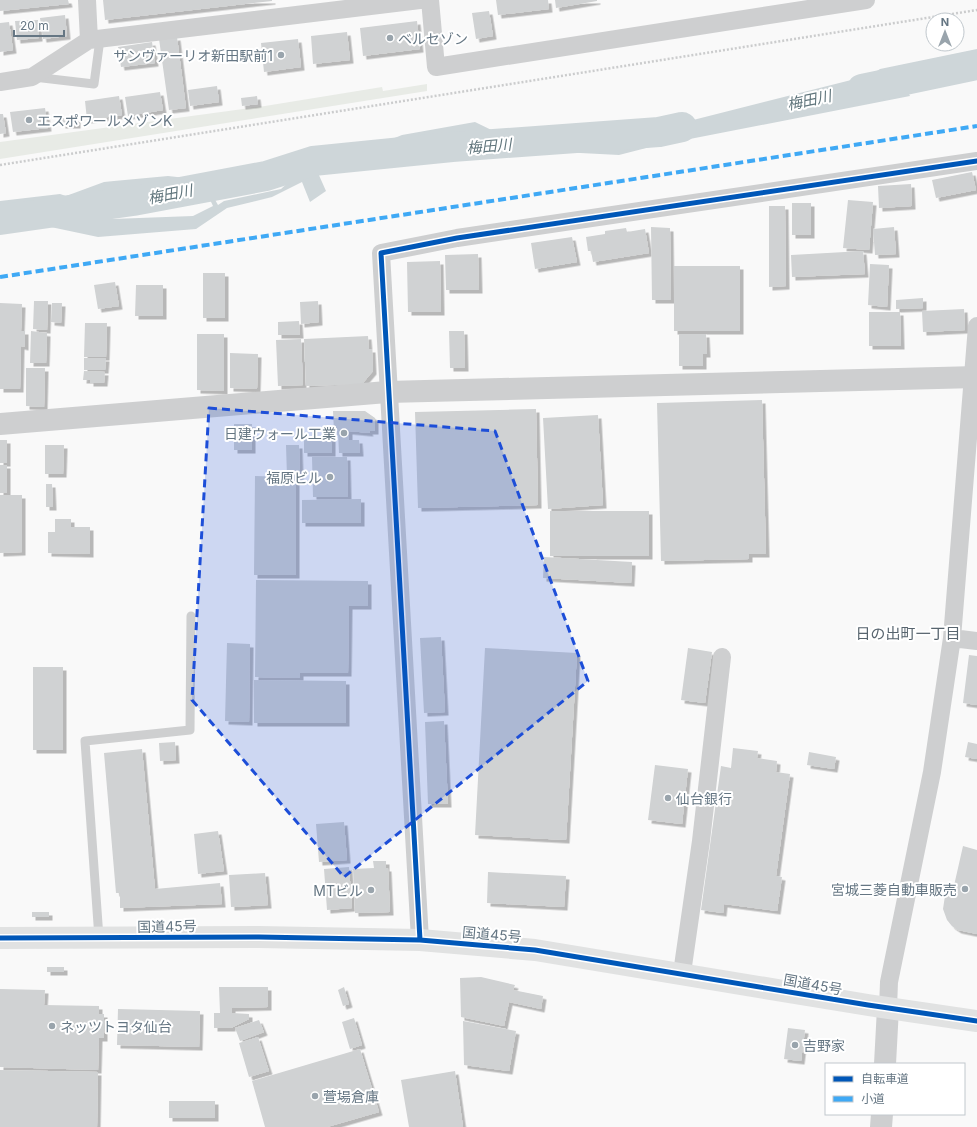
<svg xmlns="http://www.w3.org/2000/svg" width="977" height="1127" viewBox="0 0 977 1127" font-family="Inter,'Noto Sans JP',sans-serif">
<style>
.green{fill:#e8ebe6}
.water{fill:#ced6d9;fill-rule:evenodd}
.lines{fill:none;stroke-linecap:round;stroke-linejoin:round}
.river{stroke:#ced6d9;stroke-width:30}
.building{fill:#d0d2d3;filter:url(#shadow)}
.path{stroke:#cbcccd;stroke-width:2.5;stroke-dasharray:2 2;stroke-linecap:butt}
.service{stroke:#cecfd0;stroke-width:9}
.minor{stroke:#cecfd0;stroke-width:18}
.tertiary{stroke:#cecfd0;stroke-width:22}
.trunk{stroke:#e1e2e2;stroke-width:22}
.quiet{stroke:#3fa9f5;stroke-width:4;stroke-dasharray:8 4;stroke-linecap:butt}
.cycleway-casing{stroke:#fff;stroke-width:8}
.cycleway{stroke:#0057b8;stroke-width:5}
.marked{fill:#1d4ed8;fill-opacity:0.2;stroke:#1d4ed8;stroke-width:3;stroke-dasharray:8 5;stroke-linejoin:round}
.poi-dot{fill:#99a4ac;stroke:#fff;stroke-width:1.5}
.labels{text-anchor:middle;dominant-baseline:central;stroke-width:4;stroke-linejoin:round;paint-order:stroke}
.poi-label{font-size:14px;fill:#657683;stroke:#fff;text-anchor:start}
.street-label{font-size:14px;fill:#657683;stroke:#fff}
.water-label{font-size:15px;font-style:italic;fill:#60757c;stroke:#fff}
.neighbourhood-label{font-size:15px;fill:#57646e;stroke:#fff}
</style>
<defs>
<filter id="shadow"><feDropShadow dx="3.5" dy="3.5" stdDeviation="0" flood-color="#0004"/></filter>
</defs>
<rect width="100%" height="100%" fill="#f9f9f9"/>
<!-- green -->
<path class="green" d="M427 84V91L0 159V142L265 106 382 87 383 91Z"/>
<!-- water -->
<path class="water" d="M977 49V57L898 72 910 96 654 146 619 155 485 148 438 141 381 154 363 168 318 173 326 191 310 202 302 182 272 197 227 208 196 229 98 237 46 226 0 224V201L60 194 66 196 104 182 114 181 168 176 204 180 218 205 224 201 281 189 300 172 355 154 402 135 475 122 520 144 634 135 871 75 880 69ZM150 185H203L213 206 193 216 112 219 102 207Z"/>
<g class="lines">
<!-- river -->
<path class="river" d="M862 89 977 65
M0 220 133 201 266 176 313 161 452 147 659 132 682 127"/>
</g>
<!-- building -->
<path class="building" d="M0 0H68L69 4 0 11Z
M103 0H272V1L105 20Z
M496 0H548L549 9 498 15Z
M555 0H597V1L556 8Z
M489 11 493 36 476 39 472 13Z
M65 15 67 36 43 39 40 18Z
M38 20 39 38 17 40 15 21Z
M417 21 420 49 363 56 360 28Z
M9 22 13 50 0 52V23Z
M347 32 350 60 313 64 311 36Z
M177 37 186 108 169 110 159 39Z
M298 39 301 67 264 72 261 43Z
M152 42 155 63 121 67 118 47Z
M217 86 219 102 190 106 188 90Z
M160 92 163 110 128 116 125 97Z
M119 96 122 115 87 120 85 101Z
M257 96 258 104 242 106 241 98Z
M45 108 48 128 13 132 10 112Z
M0 114H3L6 133 0 134Z
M62 118H77V125H62Z
M972 172 976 190 936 198 932 180Z
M911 184 912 206 879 208 878 186Z
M848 200 873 202 869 250 843 248Z
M792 203H811V235H792Z
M769 206H785L786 286 769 287Z
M651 227 670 228 671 300H652Z
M894 227 896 254 875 255 873 229Z
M626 228 627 232 645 229 649 253 593 262 591 251H588L586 237 605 234V231Z
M572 237 577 262 535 269 531 243Z
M863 251 865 274 792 277 791 255Z
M478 254 479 290H446L445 255Z
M440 261 441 312H408L407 262Z
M870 264 889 265 887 307 868 305Z
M674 266H740V331H674Z
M203 273H225V318H203Z
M115 282 119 306 98 309 94 285Z
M136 285H163V316H135Z
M923 298V308L896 309V300Z
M34 301H48L47 330 33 329Z
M318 301 319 322 301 324 300 302Z
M0 303 22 304 21 331H25V347L21 346 20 389H0Z
M52 303H62L61 323 51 322Z
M964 309 965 330 923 332 922 311Z
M869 312H900L901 346H869Z
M299 321 300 335H278V322Z
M85 323H107L106 357H84Z
M31 331 47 333 46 363H30Z
M449 331H464L465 368H450Z
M197 334H224V391L197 390Z
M679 334H706L707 354H703V366H679Z
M368 336 369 349H372L373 371 362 384 306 386 304 339Z
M301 339 303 385 278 386 276 340Z
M230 353 258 354 257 389 230 388Z
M84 358H106L105 370H84Z
M26 368H45L44 407 26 406Z
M84 371 105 372 104 383H90V380H83Z
M762 400 766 554H749V559L661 561 657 403Z
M536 409 538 505 418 508 415 412Z
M333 411H365L375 418V431H369L370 433 349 431V440H359L360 453H339L338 432H334Z
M598 415 603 505 548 509 543 418Z
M234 424H252V450H234Z
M304 436H332V453H304Z
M0 440H7V463H0Z
M45 445H64L63 474H45Z
M286 445H299L300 476 296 477V575H254L255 476 287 477Z
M312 457H347L348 497H313Z
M0 465H7V493H0Z
M46 484H52L53 507H46Z
M0 495H22V552L0 553Z
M361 499V523H302V500Z
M550 511H649V556H550Z
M55 519H71V527H90V554L48 553V532H55Z
M544 557 632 562 631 583 543 578Z
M256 580 368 581V606H349L348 673H300V678L255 677Z
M441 637 445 712 424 713 420 638Z
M227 643 250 644 249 722 225 721Z
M485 648 577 653 566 840 475 835Z
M688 648 712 652 705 703 681 700Z
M969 655 977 656V705L963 703Z
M33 667H63V750H33Z
M254 680 346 681V723H254Z
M444 721 448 804H428L425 722Z
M175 742 176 760 160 761 159 743Z
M968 742 977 744V759L965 757Z
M733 748 758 751 757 758 777 761 776 772 790 774 776 876 782 877 777 911 724 904 723 913 701 910 721 766 731 768Z
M142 749 155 889 220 883 222 904 120 908V893H116L104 753Z
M809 752 836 757 834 769 807 765Z
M655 765 688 769 682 824 648 820Z
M344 822 347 860 319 862 316 824Z
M218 831 224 871 198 874 194 834Z
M963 846 977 850V934L958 930 952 926 947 920 943 909 946 889 953 890Z
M373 861H386V868H388L390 912 355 913 353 869 374 868Z
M349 867 352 908 327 910 324 869Z
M488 872 566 876 564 907 487 903Z
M265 873 268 905 231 907 229 875Z
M32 912H49V917H32Z
M47 967H64V972H47Z
M481 977 515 985 513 990 543 996 541 1009 509 1002 504 1026 461 1017 460 978Z
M219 987H268V1007L232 1008V1013L249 1014V1019L231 1028H214V1013H220Z
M344 987 349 1004 343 1006 338 990Z
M0 989 45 990 44 1005 99 1006V1014H104V1038H99L98 1070 0 1067Z
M118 1009 200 1011 199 1047 117 1045Z
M354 1018 362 1045 350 1049 342 1022Z
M259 1020 264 1032 240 1041 235 1028Z
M463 1021 516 1031 509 1071 464 1065Z
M788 1028 805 1030 801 1061 784 1059Z
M258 1037 269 1071 249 1077 239 1043Z
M360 1049 379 1112 327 1127H265L252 1081Z
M0 1070 98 1072 97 1127H0Z
M455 1071 463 1127H409L401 1080Z
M169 1101H215V1118H169Z"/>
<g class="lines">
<!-- path -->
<path class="path" d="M0 165 977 10"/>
<!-- service -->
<path class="service" d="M34 77 94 84 100 39
M99 938 85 741 190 730 191 616"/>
<!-- minor -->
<path class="minor" d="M87 0 89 40
M430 0 436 67 866 0
M0 82 32 77 89 40 420 0
M952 638 977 641
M420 940 381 253 457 238 977 161
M682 973 701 841 722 657
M888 1008 889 982 932 772 952 638 977 326"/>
<!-- tertiary -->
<path class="tertiary" d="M0 424 387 392 977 377
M885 1064 888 1008
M881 1127 882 1114"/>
<!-- trunk -->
<path class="trunk" d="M0 938 259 937 420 940 535 950 868 1005 977 1021"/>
<!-- quiet -->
<path class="quiet" d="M0 277 977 126"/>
<defs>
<path id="cycleway" d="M0 938 259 937 420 940 535 950 868 1005 977 1021
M420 940 381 253 457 238 977 161"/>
</defs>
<!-- cycleway casing -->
<use href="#cycleway" class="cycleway-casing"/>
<!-- cycleway -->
<use href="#cycleway" class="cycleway"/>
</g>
<!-- marked area -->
<path class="marked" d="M209 408 495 431 588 681 344 877 192 700Z"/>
<!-- markers -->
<g class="poi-dot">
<circle cx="390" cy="38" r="4"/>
<circle cx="281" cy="55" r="4"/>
<circle cx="29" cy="120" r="4"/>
<circle cx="344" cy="433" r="4"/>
<circle cx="330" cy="477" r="4"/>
<circle cx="668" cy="798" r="4"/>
<circle cx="965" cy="889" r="4"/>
<circle cx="371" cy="890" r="4"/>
<circle cx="52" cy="1026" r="4"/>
<circle cx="795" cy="1045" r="4"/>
<circle cx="315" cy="1096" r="4"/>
</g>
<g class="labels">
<!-- poi labels -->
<g class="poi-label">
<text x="398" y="38">ベルセゾン</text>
<text x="273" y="55" text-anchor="end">サンヴァーリオ新田駅前1</text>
<text x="37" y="120">エスポワールメゾンK</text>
<text x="336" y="433" text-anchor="end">日建ウォール工業</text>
<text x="322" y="477" text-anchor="end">福原ビル</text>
<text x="676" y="798">仙台銀行</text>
<text x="957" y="889" text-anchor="end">宮城三菱自動車販売</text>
<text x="363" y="890" text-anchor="end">MTビル</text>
<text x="60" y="1026">ネッツトヨタ仙台</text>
<text x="803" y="1045">吉野家</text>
<text x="323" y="1096">萱場倉庫</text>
</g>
<!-- street labels -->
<g class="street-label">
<text transform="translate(167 926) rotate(-1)">国道45号</text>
<text transform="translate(492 934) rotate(5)">国道45号</text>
<text transform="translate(813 984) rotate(10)">国道45号</text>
</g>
<!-- water labels -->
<g class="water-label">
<text transform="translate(809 100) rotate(-12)">梅田川</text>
<text transform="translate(489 146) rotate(-5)">梅田川</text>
<text transform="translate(170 194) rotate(-11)">梅田川</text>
</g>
<!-- neighbourhood labels -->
<g class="neighbourhood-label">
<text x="908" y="633">日の出町一丁目</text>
</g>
</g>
<!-- legend -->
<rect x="825" y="1063" width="140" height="52" fill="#ffffff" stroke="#c1c8cd"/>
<rect x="833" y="1076" width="20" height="6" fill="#0057b8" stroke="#c1c8cd"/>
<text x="861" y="1083" font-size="12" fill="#657683">自転車道</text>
<rect x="833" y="1096" width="20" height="6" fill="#3fa9f5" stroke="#c1c8cd"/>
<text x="861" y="1103" font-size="12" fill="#657683">小道</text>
<!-- north arrow -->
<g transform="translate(945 32)"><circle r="19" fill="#ffffff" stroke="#c1c8cd"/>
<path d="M0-3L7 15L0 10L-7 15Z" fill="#99a4ac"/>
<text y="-6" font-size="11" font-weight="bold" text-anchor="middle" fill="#657683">N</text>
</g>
<!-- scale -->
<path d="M14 30v6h50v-6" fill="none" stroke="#657683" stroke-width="2"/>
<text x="20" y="30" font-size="12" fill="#657683" stroke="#ffffff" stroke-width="3" paint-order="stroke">20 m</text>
</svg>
